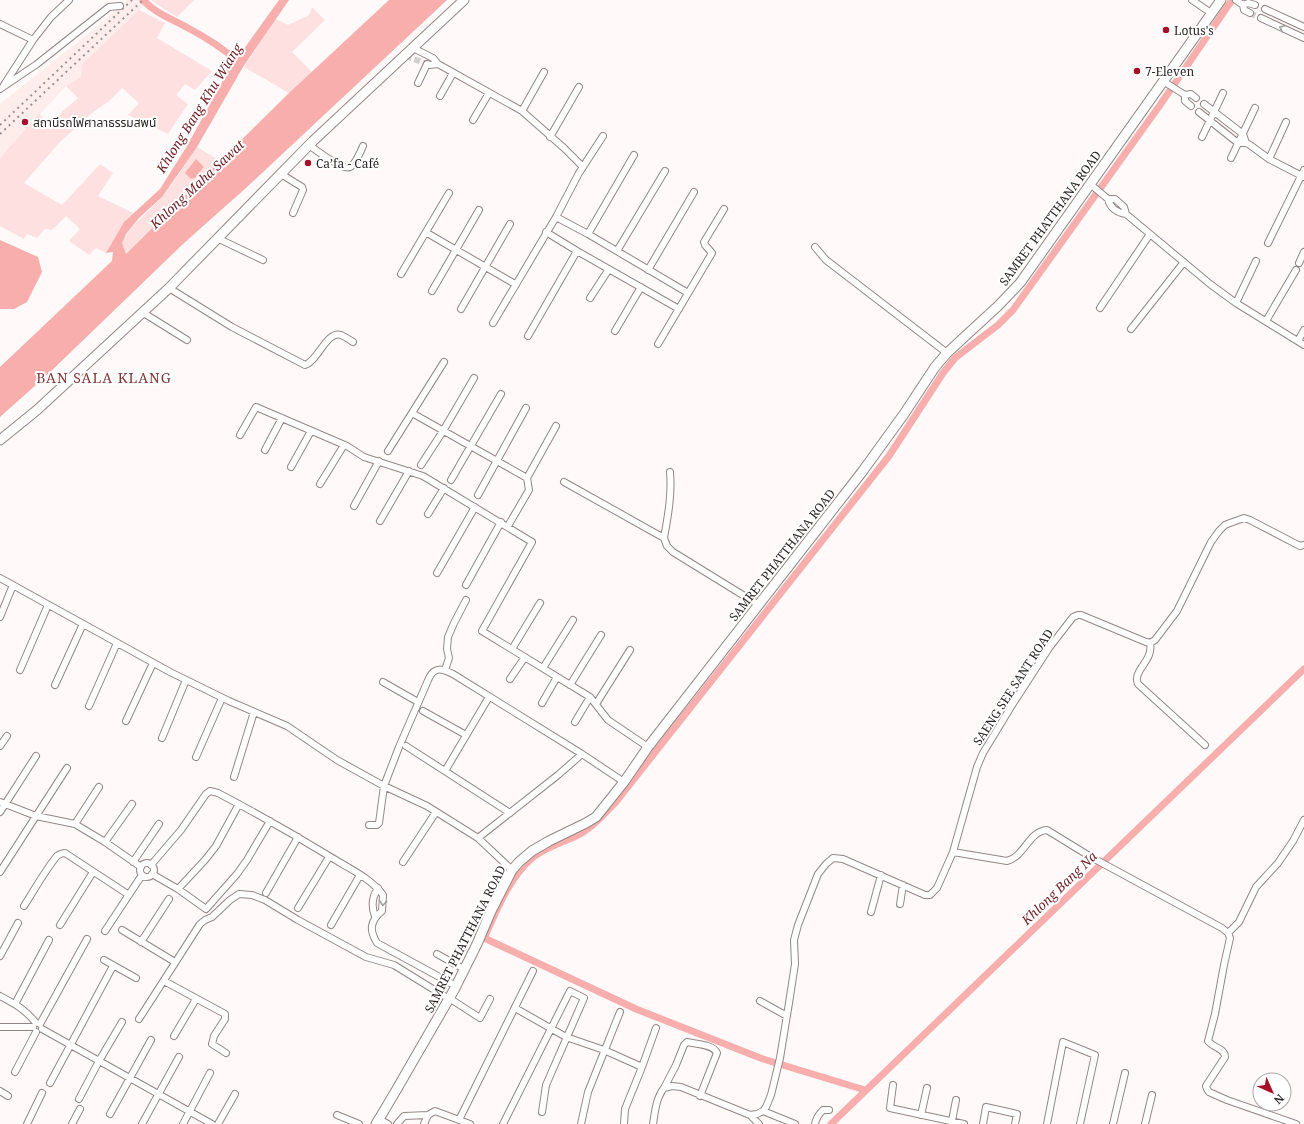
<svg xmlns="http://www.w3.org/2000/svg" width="1304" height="1124" viewBox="0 0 1304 1124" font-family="'Noto Serif','Noto Sans Thai',serif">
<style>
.built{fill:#ffedec}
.green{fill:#fde0df}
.water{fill:#f7aeac}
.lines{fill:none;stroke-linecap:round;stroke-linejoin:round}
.canal{stroke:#f7aeac;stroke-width:7}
.street-tunnel{stroke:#d4cfcf;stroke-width:6;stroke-dasharray:6 3;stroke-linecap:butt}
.street-casing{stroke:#938786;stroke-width:8}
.secondary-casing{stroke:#938786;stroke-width:11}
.street{stroke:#fff;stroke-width:6}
.secondary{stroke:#fff;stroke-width:9}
.rail{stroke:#979292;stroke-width:2;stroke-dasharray:2 4;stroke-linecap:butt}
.oneway{stroke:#9f9d9d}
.poi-dot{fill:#a70f29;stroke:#fff;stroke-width:1.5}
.labels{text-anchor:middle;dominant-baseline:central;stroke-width:4;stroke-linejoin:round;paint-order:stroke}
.poi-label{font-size:12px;fill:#2a2525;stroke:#fff;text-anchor:start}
.street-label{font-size:12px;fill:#2a2525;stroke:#fff}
.water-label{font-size:13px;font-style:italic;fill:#6e1c22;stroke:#fff}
.quarter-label{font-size:14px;letter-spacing:1px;fill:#81393a;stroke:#fff}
</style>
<rect width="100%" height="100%" fill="#fffaf9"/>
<!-- built -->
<path class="built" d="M127 0H150L82 64 81 77 66 86 0 158V104L104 21Z"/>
<!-- green -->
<path class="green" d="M151 0H194L177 17Z
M312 7 325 20 292 52 312 72 289 93 244 67 276 19 288 25 309 15Z
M139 10 165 23 157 38 212 71 195 90 185 84 176 95 188 104 168 134 128 115 139 103 122 88 108 102 93 112 61 141 24 183 62 205 100 164 113 173 98 196 133 213 124 222 106 253 96 248 89 255 69 241 80 229 66 216 52 230 45 229 37 238 27 234 24 239 0 226V158L39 114 49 123 78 98 66 86 81 77 82 64Z
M197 147 220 161 126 254 121 243C131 224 148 213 162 197 174 183 186 162 197 147Z"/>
<!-- water -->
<path class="water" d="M279 0H289L243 67 197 147 162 197 139 218 126 234 122 243 126 254 289 93 389 0H447L247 187 183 244 46 376 0 417V367L112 261 113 252 106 253 124 222 160 189 187 146 225 77 227 60 235 53H241Z
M196 159 204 167 195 178 191 179 185 173Z
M0 240 38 257 42 272 27 302 14 309H0Z"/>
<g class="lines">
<!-- canal -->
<path class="canal" d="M143 0C156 14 172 19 188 28 205 37 223 48 237 61
M865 1090 763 1059 636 1009 484 938C497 910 509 878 532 858 545 847 561 843 576 836 591 829 603 815 615 803L889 456 943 373 955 358 998 325 1013 310 1160 105 1232 0
M831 1124 1304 669"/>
<!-- street-tunnel -->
<path class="street-tunnel" d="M1250 13 1261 18
M406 56 427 64"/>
<defs>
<path id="street" d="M1192 0 1211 13
M1236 0 1243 5 1244 10 1250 13
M1243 5 1248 3 1255 5
M1265 9 1304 27
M1261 18 1304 38
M0 24 33 40
M413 48 433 58 438 64 522 111 564 148 583 167
M1163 81 1185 95V101L1191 106
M418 83 427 64 429 65 438 64
M4 85 33 40 51 17 69 0
M0 89 37 64 109 7 120 6
M1185 95 1191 94 1196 98
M440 96 453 73
M1204 104 1243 134 1246 143 1250 145 1269 159 1304 177
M522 111 544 72
M1199 112 1238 143H1246
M473 120 489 93
M550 137 579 87
M1202 137 1223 93
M309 145C316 150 343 171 350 167 354 166 361 151 363 146
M1231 158 1255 108
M1269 159 1286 122
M281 174 302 187 303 190 293 213
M1090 184 1108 199H1115L1124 207 1126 214 1210 284 1236 303 1304 345
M1108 199C1110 208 1117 213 1126 214
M556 217 588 234 688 293
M546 232 577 251 679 309
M427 233 515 284
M588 234 634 155
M217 238 263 260
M1268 243 1304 170
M815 247 826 260 947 353
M617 251 665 171
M1299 263 1304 252
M648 270 694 192
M401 274 449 193
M169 288 232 327 305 365C318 361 327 330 341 335 345 337 349 339 353 342
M432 291 479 210
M590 298 609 269
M1236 303 1256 261
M1100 308 1150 234
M461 309 510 224
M142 312 187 340
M1266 321 1296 270
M493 323 556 217 579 173 603 136
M1131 329 1184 262
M615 331 641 287
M528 336 577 251
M1298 341 1304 330
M658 344 712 253 705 245 704 242 724 209
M412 413 527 478 529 490 508 526
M240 435 256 407 347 446 364 457 423 476 532 542 482 631 590 697 608 720 648 747
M265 450 282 418
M388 451 444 362
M421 465 443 431 474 378
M291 467 311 431
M527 478 556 426
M451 480 501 394
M564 482 664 538 667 546 673 552 759 605
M320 484 344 445
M478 495 526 408
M354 506 379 461
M428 514 444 488
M380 521 409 471
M664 538C668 516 672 494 670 472
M437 573 475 507
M0 578 170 672 229 701 287 726 337 760 384 786 427 806 478 838 512 870
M466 585 501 522
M0 617 13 585
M1150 643C1154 661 1132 670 1138 684L1205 745
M512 649 540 603
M543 668 573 620
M20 670 48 605
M445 670 449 658 447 649 448 637 454 623 466 600
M510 679 525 657
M383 682 418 702
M55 685 83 624
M570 685 601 635
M542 703 557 677
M596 704 630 650
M89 706 117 643
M423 711 466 735
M126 721 153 663
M575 722 590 697
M162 738 186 680
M0 746 7 736
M406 746 510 813
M196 757 222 698
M445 771 489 697
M234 777 254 712
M0 802 36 816 75 824 105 842 141 867
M0 812 36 756
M75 824 99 787
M369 825H377L379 823 384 786 399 747 429 678C435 666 442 669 453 674L582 754 624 782
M478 838 558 775 582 754
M105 842 132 804
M953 852 1007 861C1024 857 1029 831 1047 830L1091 857 1222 928 1228 933 1230 938 1224 965 1215 1014 1208 1041C1213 1048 1225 1048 1225 1057L1206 1086 1207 1089 1209 1092 1227 1100 1296 1124
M133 862 159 824
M403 862 436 812
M140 870a7 7 0 1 1 14 0a7 7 0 1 1-14 0Z
M151 865 181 830 206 794 210 791 218 793C256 813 293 834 329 856 348 868 371 878 383 895L382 911C370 921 369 930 377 943L456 986
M0 872 67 768
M152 874 178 889 206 909 237 874 247 860 270 821
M178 889 205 860 216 846 239 804
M266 893 298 837
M900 904 903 885
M24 906C33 892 46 869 57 856 60 854 62 853 65 853L129 895
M298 908 329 857
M871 912 881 875
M375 916C371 906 372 897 378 888
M60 925 93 872
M331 925 360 875
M122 930 175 962
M105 931 142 875
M1228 933 1239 922 1256 887 1278 863 1293 841 1304 820
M141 942 169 899
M437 954 464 969
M0 956 18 923
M104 960 136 978
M164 981 225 1014V1019L214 1036 212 1044 226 1053
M0 996C15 1004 25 1009 36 1023
M449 998 480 1018 490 999
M760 1001 787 1016
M15 1004 49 940
M515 1008 566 1037 604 1050 642 1067 625 1109 624 1124
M139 1019 200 924 205 920 212 917 230 900 239 894 252 895 265 900 298 920 366 957 394 965 449 999
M40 1024 87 939
M0 1027H33
M42 1029 212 1124
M174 1036 196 999
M642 1067 656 1028
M15 1072 36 1032
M50 1083 113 966
M893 1085 890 1108 964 1124
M664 1088 676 1065 684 1045 687 1042C696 1044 713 1044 717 1053L700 1096
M0 1091 8 1096
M79 1099 99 1061 122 1022
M763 1111 795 1124
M110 1114 151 1040
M337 1115 359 1124
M750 1115 759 1124
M921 1115 927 1088
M379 1119 388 1124
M459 1120 533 971
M952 1121 956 1100
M27 1124 42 1093
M72 1124 80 1109
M142 1124 179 1057
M183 1124 210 1073
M218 1124 235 1094
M397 1124 404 1116 428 1115 435 1111 470 1124
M424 1124 428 1115
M503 1124 570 991 584 998 546 1085 542 1112
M581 1124 588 1092 620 1012
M653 1124C655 1112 656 1098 664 1088L672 1086 681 1087 750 1115 757 1114 763 1111 766 1107 771 1095 780 1058 789 1003 795 964 794 940 798 925 818 874 826 864 833 858 843 859 925 895H930L937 888 953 852 977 767 983 753 1014 702 1049 648 1073 617 1078 615H1081L1146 642 1150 643 1155 640 1177 611 1211 542 1219 531 1225 525 1230 523 1244 518 1250 520 1300 546 1304 545
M815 1124C816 1118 818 1115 823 1110H829
M983 1124 986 1107 1017 1114 1015 1124
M1047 1124 1063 1042 1095 1055 1080 1124
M1113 1124 1125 1073
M1145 1124 1152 1095"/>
<path id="secondary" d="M0 440 37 410 169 288 313 141 464 0
M376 1124 394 1094 454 990 477 944 491 911 512 870 519 862 532 851 549 841 586 823 596 817 624 782 648 747 862 472 904 414 935 367 947 353 998 306 1020 283 1221 0"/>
</defs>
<!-- street casing -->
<use href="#street" class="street-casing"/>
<!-- secondary casing -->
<use href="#secondary" class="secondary-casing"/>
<!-- street -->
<use href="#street" class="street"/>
<!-- secondary -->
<use href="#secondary" class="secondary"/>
<!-- rail -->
<path class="rail" d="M0 125 132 0
M0 134 143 0"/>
</g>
<!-- one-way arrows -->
<defs><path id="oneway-chevron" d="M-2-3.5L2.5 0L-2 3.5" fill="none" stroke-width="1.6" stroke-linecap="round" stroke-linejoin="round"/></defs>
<g class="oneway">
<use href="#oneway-chevron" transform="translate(1282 28) rotate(-155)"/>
<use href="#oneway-chevron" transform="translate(383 903) rotate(96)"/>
</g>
<!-- markers -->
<g class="poi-dot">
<circle cx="1166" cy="30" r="4"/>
<circle cx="1137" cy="71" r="4"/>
<circle cx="25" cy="122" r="4"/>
<circle cx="308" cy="163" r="4"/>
</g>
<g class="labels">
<!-- poi labels -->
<g class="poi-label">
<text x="1174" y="30">Lotus's</text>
<text x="1145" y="71">7-Eleven</text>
<text x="33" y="122">สถานีรถไฟศาลาธรรมสพน์</text>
<text x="316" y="163">Ca’fa - Café</text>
</g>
<!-- street labels -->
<g class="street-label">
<text transform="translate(1050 218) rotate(-54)">SAMRET PHATTHANA ROAD</text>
<text transform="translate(782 555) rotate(-52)">SAMRET PHATTHANA ROAD</text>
<text transform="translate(1013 687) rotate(-57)">SAENG SEE SANT ROAD</text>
<text transform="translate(465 939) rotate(-63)">SAMRET PHATTHANA ROAD</text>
</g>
<!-- water labels -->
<g class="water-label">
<text transform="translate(199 108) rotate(-58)">Khlong Bang Khu Wiang</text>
<text transform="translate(197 184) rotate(-43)">Khlong Maha Sawat</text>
<text transform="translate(1059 888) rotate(-44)">Khlong Bang Na</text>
</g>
<!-- quarter labels -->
<g class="quarter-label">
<text x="104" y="377">BAN SALA KLANG</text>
</g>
</g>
<!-- north arrow -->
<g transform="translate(1272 1092) rotate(135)"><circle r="19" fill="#ffffff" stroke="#aaa8a8"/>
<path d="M0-3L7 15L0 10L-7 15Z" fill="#a70f29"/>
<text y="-6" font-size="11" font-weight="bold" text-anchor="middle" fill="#2a2525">N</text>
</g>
</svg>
